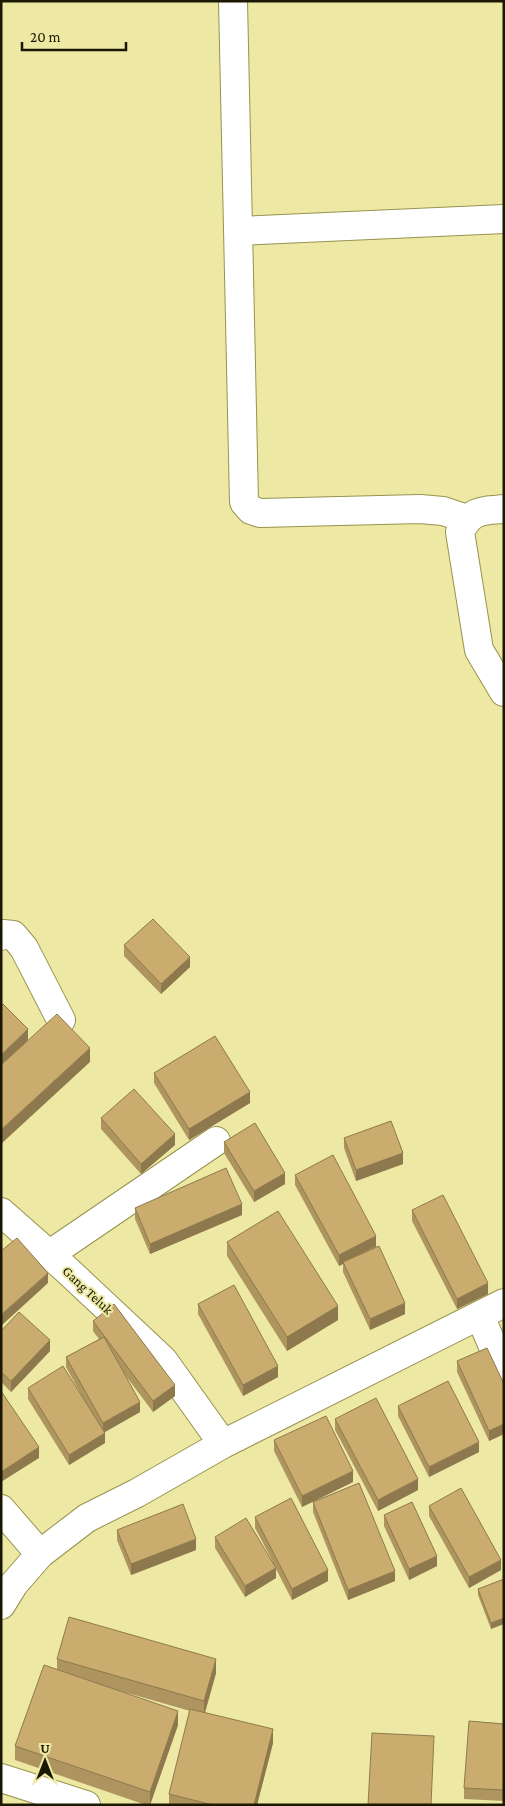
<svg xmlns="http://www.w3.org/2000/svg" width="505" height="1806" viewBox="0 0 505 1806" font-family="'Crimson Pro',serif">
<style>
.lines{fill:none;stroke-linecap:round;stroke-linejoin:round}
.minor-casing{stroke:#979350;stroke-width:30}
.minor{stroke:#fff;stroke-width:28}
.wall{fill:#ae955f}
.shaded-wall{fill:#8d794d}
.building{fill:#caad6e;stroke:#8d794d}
.labels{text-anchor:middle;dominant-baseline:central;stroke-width:4;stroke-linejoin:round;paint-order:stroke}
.street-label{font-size:14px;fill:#1a1800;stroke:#ede9a4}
</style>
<rect width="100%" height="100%" fill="#ede9a4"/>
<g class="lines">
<defs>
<path id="minor" d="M233 1 244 502 251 510 260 513 420 509 443 511 467 519
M238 231 504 219
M504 509C480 511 471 510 460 532L479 650 504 692
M1 936 3 934 13 935 24 948 61 1020
M1 1212 68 1271 163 1360 223 1444
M50 1254 216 1141
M480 1316 504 1372
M1 1509 40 1554
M1 1605 14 1584 40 1554 87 1518 137 1493 223 1444 504 1303
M1 1778 86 1805"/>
</defs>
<!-- minor casing -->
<use href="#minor" class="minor-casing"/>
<!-- minor -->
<use href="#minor" class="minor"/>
</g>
<!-- wall -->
<path class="wall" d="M124 945 190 967 161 994 124 956Z
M154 1073 250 1103 189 1140 154 1083Z
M101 1118 175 1145 141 1174 101 1129Z
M344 1138 403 1164 356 1181 344 1148Z
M224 1142 285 1184 254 1202 224 1153Z
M295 1175 376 1246 405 1314 370 1330 343 1272V1264L339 1266 295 1185Z
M135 1208 242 1215 150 1254 135 1219Z
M412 1210 488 1294 457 1309 412 1221Z
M227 1242 338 1320 287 1351 227 1256Z
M198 1304 278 1377 243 1396 198 1314Z
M93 1321 175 1396 153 1412 123 1372 140 1412 105 1432V1443L69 1465 28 1399V1388L83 1398 66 1367V1357L99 1339 93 1331Z
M1 1331 50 1351 11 1392 1 1382Z
M457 1361 504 1384V1434L489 1441 457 1372Z
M398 1406 479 1452 429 1477 398 1416Z
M335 1419 418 1490 378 1511 335 1430Z
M274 1440 353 1482 302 1507 274 1451Z
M313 1502 395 1581 348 1600 313 1512Z
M429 1506 501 1570 469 1588 429 1516Z
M384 1515 437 1566 409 1580 384 1526Z
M255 1517 328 1581 292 1600 276 1569V1578L245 1597 215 1548V1537L273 1562 255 1528Z
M117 1530 196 1550 131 1575 117 1540Z
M504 1579 491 1629 478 1595V1589Z
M57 1659 216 1673 205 1713 273 1743 257 1805H169V1794L190 1711 117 1690 178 1725 150 1805H146L15 1760V1746L57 1669Z
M504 1724V1801L464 1799V1788Z"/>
<!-- shaded-wall -->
<path class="shaded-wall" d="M190 957V967L161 994V984Z
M28 1029V1040L1 1066V1055Z
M90 1048V1062L1 1144V1130Z
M250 1092V1103L189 1140V1129Z
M175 1134V1145L141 1174V1164Z
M403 1153V1164L356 1181V1170Z
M285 1173V1184L254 1202V1191Z
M242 1204V1215L150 1254V1244Z
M376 1236V1246L343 1262V1264L339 1266V1255Z
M48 1273V1283L1 1326V1315Z
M488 1283V1294L457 1309V1299Z
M405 1303V1314L370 1330V1319Z
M338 1306V1320L287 1351V1337Z
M50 1340V1351L11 1392V1381Z
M278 1366V1377L243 1396V1385Z
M175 1385V1396L153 1412V1401Z
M140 1402V1412L103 1433V1423Z
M504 1424V1434L489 1441V1431Z
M105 1433V1443L69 1465V1455Z
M479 1442V1452L429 1477V1467Z
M39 1447V1458L1 1482V1472Z
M353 1471V1482L302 1507V1496Z
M418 1479V1490L378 1511V1500Z
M196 1539V1550L131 1575V1564Z
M437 1556V1566L409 1580V1569Z
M501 1560V1570L469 1588V1577Z
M276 1568V1578L245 1597V1586Z
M328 1570V1581L292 1600V1589Z
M395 1571V1581L348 1600V1590Z
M504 1618V1624L491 1629V1623Z
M216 1659V1673L204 1715V1701Z
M178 1711V1725L150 1805V1792Z
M273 1729V1743L257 1805H254Z"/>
<!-- building -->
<path class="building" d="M153 919 190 957 161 984 124 945Z
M3 1004 28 1029 1 1055V1005Z
M57 1014 90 1048 1 1130V1065Z
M215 1036 250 1092 189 1129 154 1073Z
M134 1089 175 1134 141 1164 101 1118Z
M391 1121 403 1153 356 1170 344 1138Z
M255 1123 285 1173 254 1191 224 1142Z
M333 1155 376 1236 339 1255 295 1175Z
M226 1168 242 1204 150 1244 135 1208Z
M443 1195 488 1283 457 1299 412 1210Z
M278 1211 338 1306 287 1337 227 1242Z
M17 1238 48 1273 1 1315V1251Z
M379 1246 405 1303 370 1319 343 1262Z
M234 1285 278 1366 243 1385 198 1304Z
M114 1304 175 1385 153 1401 93 1321Z
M19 1312 50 1340 11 1381 1 1372V1331Z
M104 1337 140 1402 103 1423 66 1357Z
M487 1348 504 1384V1424L489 1431 457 1361Z
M63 1366 105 1433 69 1455 28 1388Z
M448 1381 479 1442 429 1467 398 1406Z
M1 1391 39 1447 1 1472Z
M376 1398 418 1479 378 1500 335 1419Z
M326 1416 353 1471 302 1496 274 1440Z
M359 1483 395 1571 348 1590 313 1502Z
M461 1488 501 1560 469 1577 429 1506Z
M291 1498 328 1570 292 1589 255 1517Z
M412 1502 437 1556 409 1569 384 1515Z
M183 1504 196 1539 131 1564 117 1530Z
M246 1518 276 1568 245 1586 215 1537Z
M504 1579V1618L491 1623 478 1589Z
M69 1617 216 1659 204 1701 57 1659Z
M44 1665 178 1711 150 1792 15 1746Z
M190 1709 273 1729 254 1805H213L169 1794Z
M469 1721 504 1724V1790L464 1788Z
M372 1733 434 1736 431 1805H368Z"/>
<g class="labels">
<!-- street labels -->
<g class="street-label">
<text transform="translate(88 1290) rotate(43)">Gang Teluk</text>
</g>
</g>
<!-- border -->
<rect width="505" height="1806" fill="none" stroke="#1a1800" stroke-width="5"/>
<!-- north arrow -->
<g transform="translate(45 1761)" stroke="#ede9a4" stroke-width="4" paint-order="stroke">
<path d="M0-4L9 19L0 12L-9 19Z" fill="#1a1800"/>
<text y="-8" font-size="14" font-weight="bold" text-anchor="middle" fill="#1a1800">U</text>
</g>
<!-- scale -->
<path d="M22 42v8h104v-8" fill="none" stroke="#1a1800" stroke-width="2.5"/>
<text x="30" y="42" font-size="15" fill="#1a1800" stroke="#ede9a4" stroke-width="4" paint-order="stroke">20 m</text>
</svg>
